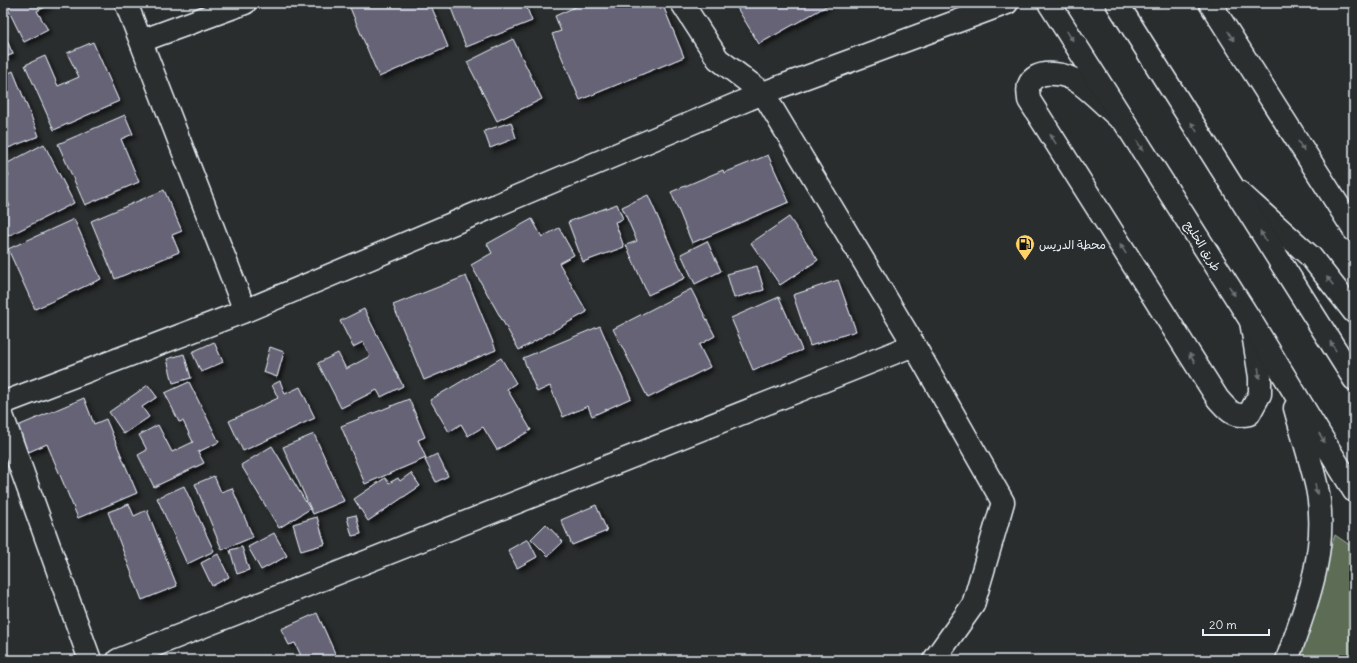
<svg xmlns="http://www.w3.org/2000/svg" width="1357" height="663" viewBox="0 0 1357 663" font-family="Delius,'Playpen Sans Arabic',sans-serif">
<style>
.grass{fill:#5d6c54;stroke:#a2aea6}
.building{fill:#666476;stroke:#e8f1f8;filter:url(#shadow)}
.lines{fill:none;stroke-linecap:round;stroke-linejoin:round}
.minor-casing{stroke:#e8f1f8;stroke-width:25}
.major-casing{stroke:#e8f1f8;stroke-width:25}
.minor{stroke:#2a2d2e;stroke-width:22}
.major{stroke:#2a2d2e;stroke-width:22}
.oneway{fill:#6c7275}
.labels{text-anchor:middle;dominant-baseline:central;stroke-width:4;stroke-linejoin:round;paint-order:stroke}
.poi-label{font-size:12px;fill:#e8f1f8;stroke:#2a2d2e;text-anchor:start}
.street-label{font-size:12px;fill:#e8f1f8;stroke:#2a2d2e}
</style>
<defs>
<filter id="shadow"><feDropShadow dx="3.5" dy="3.5" stdDeviation="2" flood-color="#0009"/></filter>
</defs>
<rect width="100%" height="100%" fill="#2a2d2e"/>
<filter id="ink" filterUnits="userSpaceOnUse"><feTurbulence type="fractalNoise" baseFrequency=".025" numOctaves="2"/><feDisplacementMap in="SourceGraphic" scale="8" xChannelSelector="R" yChannelSelector="G"/><feConvolveMatrix kernelMatrix="1 2 1 2 8 2 1 2 1" color-interpolation-filters="sRGB"/></filter>
<g filter="url(#ink)">
<!-- grass -->
<path class="grass" d="M1335 535 1354 548V660H1294Z"/>
<!-- building -->
<path class="building" d="M5 3H53L37 11 48 30 24 42Z
M348 3H430L448 47 379 77Z
M449 3H525L532 21 466 47Z
M584 3H631L633 6 641 3H662L684 57 580 100 552 34 561 31 555 16Z
M734 3H832L759 44Z
M3 32 13 54 3 58Z
M513 39 542 99 497 121 467 62Z
M93 42 119 101 54 130 25 65 45 56 58 86 79 77 67 53Z
M13 71 39 136 3 150V76Z
M125 115 133 134 121 139 139 182 85 205 58 144Z
M511 122 516 138 490 148 484 131Z
M44 144 74 203 8 236 3 226V209L10 206 3 192V179L9 176 4 165Z
M768 155 789 202 692 243 671 192 723 170 724 173Z
M164 190 182 231 172 235 179 252 115 279 91 221Z
M648 195 685 278 648 295 626 245 637 241 622 207Z
M617 204 623 219 615 222 624 247 583 262 568 222Z
M789 217 818 260 780 285 751 243Z
M74 219 101 279 35 309 8 249Z
M532 219 542 237 559 228 574 255 559 263 587 312 519 350 471 265 492 253 487 244Z
M707 241 721 271 695 284 681 254Z
M757 266 764 290 734 298 727 274Z
M466 276 496 350 424 380 393 305Z
M838 280 856 331 810 346 793 295Z
M691 289 715 336 699 345 710 367 648 398 613 329Z
M779 297 802 350 753 370 731 318Z
M364 309 403 386 381 397 377 390 341 408 318 363 338 353 346 369 370 356 363 342 353 347 340 321Z
M600 326 631 398 592 416 588 406 563 417 550 386 537 392 523 358Z
M214 342 223 362 201 372 192 352Z
M270 347 284 352 277 377 263 372Z
M184 354 191 378 173 383 167 359Z
M501 358 516 383 507 389 531 430 497 450 483 427 468 436 461 424 449 432 430 400Z
M280 381 285 394 300 387 315 418 243 451 229 421 278 398 272 385Z
M189 382 219 442 198 452 204 463 154 487 138 455 147 450 139 435 158 425 172 452 193 442 183 421 179 422 165 393Z
M148 385 157 397 142 407 149 417 124 434 109 412Z
M84 398 94 424 106 419 137 493 78 518 47 444 24 454 13 428Z
M409 399 425 437 418 440 426 458 365 484 341 426Z
M314 434 344 501 313 514 283 447Z
M272 446 310 509 279 528 241 465Z
M437 454 448 476 436 482 425 460Z
M411 473 420 486 368 521 354 499 385 478 389 483 398 478 400 481Z
M214 476 221 492 232 488 253 537 222 550 195 484Z
M184 486 214 551 187 564 157 498Z
M129 504 134 516 147 510 177 586 142 600 108 512Z
M596 505 607 531 572 545 561 520Z
M356 515 361 534 352 536 347 517Z
M317 517 325 544 301 551 293 524Z
M546 524 563 542 548 556 531 539Z
M274 533 287 556 261 570 248 547Z
M528 539 537 557 517 568 508 550Z
M242 547 249 570 237 574 230 550Z
M218 554 229 577 212 586 201 563Z
M317 613 338 660H303L295 643 289 645 281 629Z"/>
<g class="lines">
<defs>
<path id="minor" d="M126 3 245 311
M682 3 718 59 763 93 914 345 1003 502 973 605 934 660
M1210 3 1354 230
M141 41 245 3
M1118 117C1105 106 1088 87 1073 79 1061 73 1035 69 1029 85 1027 89 1029 96 1029 100L1218 399C1228 410 1233 418 1249 414L1260 394V377L1251 321
M1239 192 1311 257 1354 312
M3 403 245 311 763 93 1007 3
M3 418 90 660
M118 660 914 345"/>
<path id="major" d="M1049 3 1251 321 1354 491
M1117 3 1354 379
M1287 660C1307 604 1329 548 1317 488 1311 461 1302 434 1295 408"/>
</defs>
<!-- minor casing -->
<use href="#minor" class="minor-casing"/>
<!-- major casing -->
<use href="#major" class="major-casing"/>
<!-- minor -->
<use href="#minor" class="minor"/>
<!-- major -->
<use href="#major" class="major"/>
</g>
<!-- one-way arrows -->
<defs><path id="oneway-solid" d="M-6-.8H1V-3.2L6.5 0L1 3.2V.8H-6Z"/></defs>
<g class="oneway">
<use href="#oneway-solid" transform="translate(1070 36) rotate(58)"/>
<use href="#oneway-solid" transform="translate(1231 36) rotate(58)"/>
<use href="#oneway-solid" transform="translate(1194 127) rotate(-122)"/>
<use href="#oneway-solid" transform="translate(1053 139) rotate(-122)"/>
<use href="#oneway-solid" transform="translate(1140 146) rotate(58)"/>
<use href="#oneway-solid" transform="translate(1301 146) rotate(58)"/>
<use href="#oneway-solid" transform="translate(1263 236) rotate(-122)"/>
<use href="#oneway-solid" transform="translate(1123 249) rotate(-122)"/>
<use href="#oneway-solid" transform="translate(1330 281) rotate(-128)"/>
<use href="#oneway-solid" transform="translate(1232 291) rotate(58)"/>
<use href="#oneway-solid" transform="translate(1333 346) rotate(-122)"/>
<use href="#oneway-solid" transform="translate(1192 358) rotate(-122)"/>
<use href="#oneway-solid" transform="translate(1259 373) rotate(83)"/>
<use href="#oneway-solid" transform="translate(1322 438) rotate(59)"/>
<use href="#oneway-solid" transform="translate(1316 489) rotate(80)"/>
</g>
</g>
<!-- icons -->
<defs>
<symbol id="fuel-pin" viewBox="-11 -11 22 30"><path d="M0 17L-7.5 6A9.5 9.5 0 1 1 7.5 6Z" fill="#ffd166" stroke="#2a2d2e"/><path d="M-5.5-6h7V0h2V4h1.3V-2.5L3-4.5l.8-.8L6-3V5H2.5V1h-1V6h-7ZM-4.2-4.7v3.2H.2V-4.7Z" fill="#111"/></symbol>
</defs>
<g fill-rule="evenodd">
<use href="#fuel-pin" x="1014" y="233" width="22" height="30"/>
</g>
<g class="labels">
<!-- poi labels -->
<g class="poi-label">
<text x="1039" y="244">محطة الدريس</text>
</g>
<!-- street labels -->
<g class="street-label">
<text transform="translate(1203 246) rotate(58)">طريق الخليج</text>
</g>
</g>
<!-- margin -->
<rect width="1357" height="663" fill="none" stroke="#2a2d2e" stroke-width="16"/>
<rect x="8" y="8" width="1341" height="647" fill="none" stroke="#e8f1f8" stroke-width="1.5" filter="url(#ink)"/>
<!-- scale -->
<path d="M1203 629v6h66v-6" fill="none" stroke="#e8f1f8" stroke-width="2"/>
<text x="1209" y="629" font-size="12" fill="#e8f1f8" stroke="#2a2d2e" stroke-width="3" paint-order="stroke">20 m</text>
</svg>
